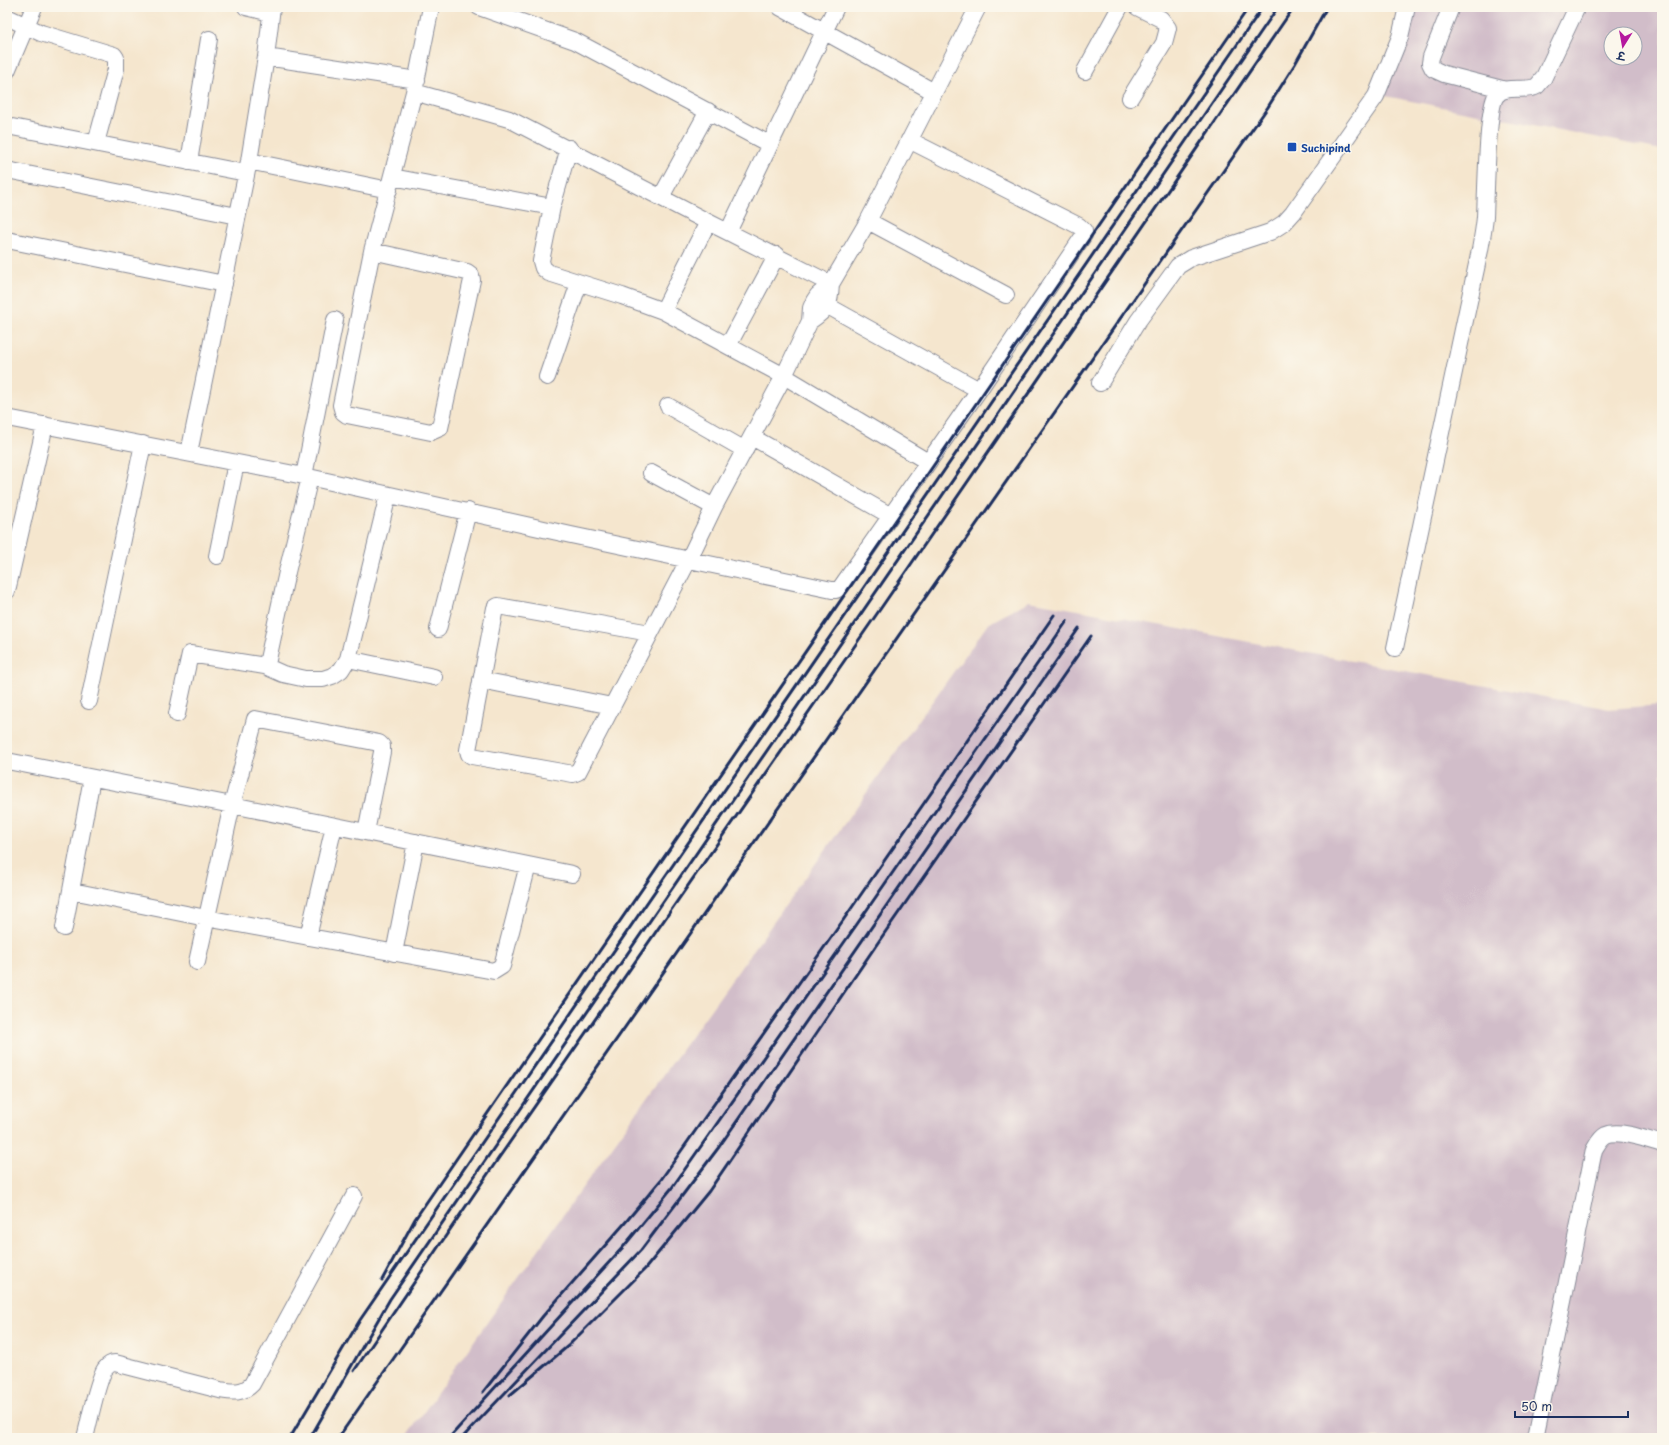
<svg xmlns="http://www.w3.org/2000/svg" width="1669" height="1445" viewBox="0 0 1669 1445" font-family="'Playpen Sans','Playpen Sans Deva',sans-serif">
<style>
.industrial{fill:#d1bdc9;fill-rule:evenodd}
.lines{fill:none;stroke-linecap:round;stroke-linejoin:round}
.minor-casing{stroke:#888a96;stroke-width:18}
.minor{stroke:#fff;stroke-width:16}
.rail{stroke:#1b2f5e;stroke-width:3}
.transit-dot{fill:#1a4fb4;stroke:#fbf7ec;stroke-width:1.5}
.labels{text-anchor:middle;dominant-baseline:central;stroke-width:3;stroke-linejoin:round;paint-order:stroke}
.transit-label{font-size:10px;font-weight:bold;fill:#164399;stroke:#fbf7ec;text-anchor:start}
</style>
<rect width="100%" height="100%" fill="#fbf7ec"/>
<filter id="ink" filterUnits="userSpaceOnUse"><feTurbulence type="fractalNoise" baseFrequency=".025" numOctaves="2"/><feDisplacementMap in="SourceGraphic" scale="8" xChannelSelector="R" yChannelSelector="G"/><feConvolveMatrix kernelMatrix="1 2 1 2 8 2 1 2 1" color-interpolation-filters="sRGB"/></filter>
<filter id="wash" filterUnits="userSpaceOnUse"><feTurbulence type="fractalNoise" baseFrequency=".012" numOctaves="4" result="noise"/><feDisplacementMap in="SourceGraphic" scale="16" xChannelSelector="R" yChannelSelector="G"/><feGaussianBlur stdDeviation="0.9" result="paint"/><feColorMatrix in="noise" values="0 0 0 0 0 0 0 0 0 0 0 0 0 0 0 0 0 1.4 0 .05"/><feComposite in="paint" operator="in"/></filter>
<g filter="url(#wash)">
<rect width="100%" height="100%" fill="#f5e6ce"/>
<!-- industrial -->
<path class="industrial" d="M1415 7H1662V150L1380 95ZM1611 34H1635V58H1611Z
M1029 601 1609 709 1662 705V1438H411L407 1436 575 1198 988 624Z"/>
</g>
<g filter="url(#ink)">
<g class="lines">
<defs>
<path id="minor" d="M246 7 271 13
M479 7 575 41 769 144
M780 7 934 92
M1451 7 1431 57 1430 63 1433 69 1444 74 1506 90
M7 17 41 33 114 55 116 58V69L96 143
M266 57 417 80
M7 71 34 7
M1085 71 1120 7
M414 92 509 119 708 222 831 284C830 305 828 309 810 321
M1130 98 1164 43 1168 28 1161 19 1137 7
M7 126 246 173
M569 148 552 207 541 261 543 268 549 273 622 296 663 311 784 376 928 462
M249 161 389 190
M189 162 209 39
M7 170 237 216
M392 177 552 207
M661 197 708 111
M868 221 1006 295
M728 232 836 7
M7 240 224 284
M372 251 467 272 471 275 472 280 440 428 431 432 347 415 343 412 341 405 372 251 414 92 431 7
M828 306 979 390
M663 311 708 222
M728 346 777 255
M547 377 579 283
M1100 383 1138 321 1178 266 1191 258 1270 232 1284 223 1293 213 1376 96 1400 37 1407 7
M668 406 745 450
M7 418 304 476 571 535 832 590H836L841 587 979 390 1084 235V231L1079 226 909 140
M752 437 891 516
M189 453 249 161 266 57 272 7
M651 473 714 507
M304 476 335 320
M217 556 236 463
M7 591 45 425
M438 629 468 511
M650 633 498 606 495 608 468 750 469 754 472 756 573 774 578 772 689 559 714 507 784 376 810 321 811 308 814 301 818 295 831 284 868 221 978 7
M1395 648 1480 250C1482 239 1484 228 1485 217 1486 197 1487 108 1496 96 1506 83 1525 93 1537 86 1539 84 1541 81 1543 79L1577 7
M348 659 434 677
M265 666 267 664 287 572 310 477
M481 680 612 706
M89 701 143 444
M177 714 190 654 265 666 283 674 306 679H323L332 676 341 670 348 659 388 495
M7 761 232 805 572 874
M72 891 206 918 494 971 502 966 528 865
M64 928 92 778
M308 937 334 826
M394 953 416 842
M197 962 232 805 255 719 379 743 382 746V752L366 832
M85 1438C89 1423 97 1381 105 1369 108 1365 111 1363 115 1363L220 1390C232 1392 243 1394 252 1384L354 1196
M1535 1438 1594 1150C1597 1145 1600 1138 1606 1135 1620 1129 1648 1140 1662 1144"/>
</defs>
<!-- minor casing -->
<use href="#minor" class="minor-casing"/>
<!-- minor -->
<use href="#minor" class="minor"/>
<!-- rail -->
<path class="rail" d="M382 1280 415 1219 1249 7
M354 1371 498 1159 872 621 1294 7
M483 1392 543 1316 624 1224 660 1181 844 919 1054 615
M510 1395 568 1346 645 1269 709 1191 879 941 1091 636
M290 1438 360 1320 1263 7
M310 1438 390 1299 1278 7
M338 1438 1268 107 1295 64 1327 7
M449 1438 624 1246 671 1189 855 927 1067 621
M462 1438 641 1250 719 1147 1079 628"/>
</g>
</g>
<!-- markers -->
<rect class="transit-dot" x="1287" y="142" width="10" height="10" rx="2"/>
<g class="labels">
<!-- transit labels -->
<g class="transit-label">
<text x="1301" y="147">Suchipind</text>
</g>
</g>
<!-- margin -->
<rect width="1669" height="1445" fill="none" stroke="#fbf7ec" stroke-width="24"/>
<!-- north arrow -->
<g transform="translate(1623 46) rotate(191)"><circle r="19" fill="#fbf7ec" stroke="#a1a7b3"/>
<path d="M0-3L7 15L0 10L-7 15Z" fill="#b5179e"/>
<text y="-6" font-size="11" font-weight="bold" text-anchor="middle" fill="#1b2f5e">उ</text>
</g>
<!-- scale -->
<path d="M1515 1411v6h113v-6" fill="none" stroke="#1b2f5e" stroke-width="2"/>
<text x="1521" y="1411" font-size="12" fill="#1b2f5e" stroke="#fbf7ec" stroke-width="3" paint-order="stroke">50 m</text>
</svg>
